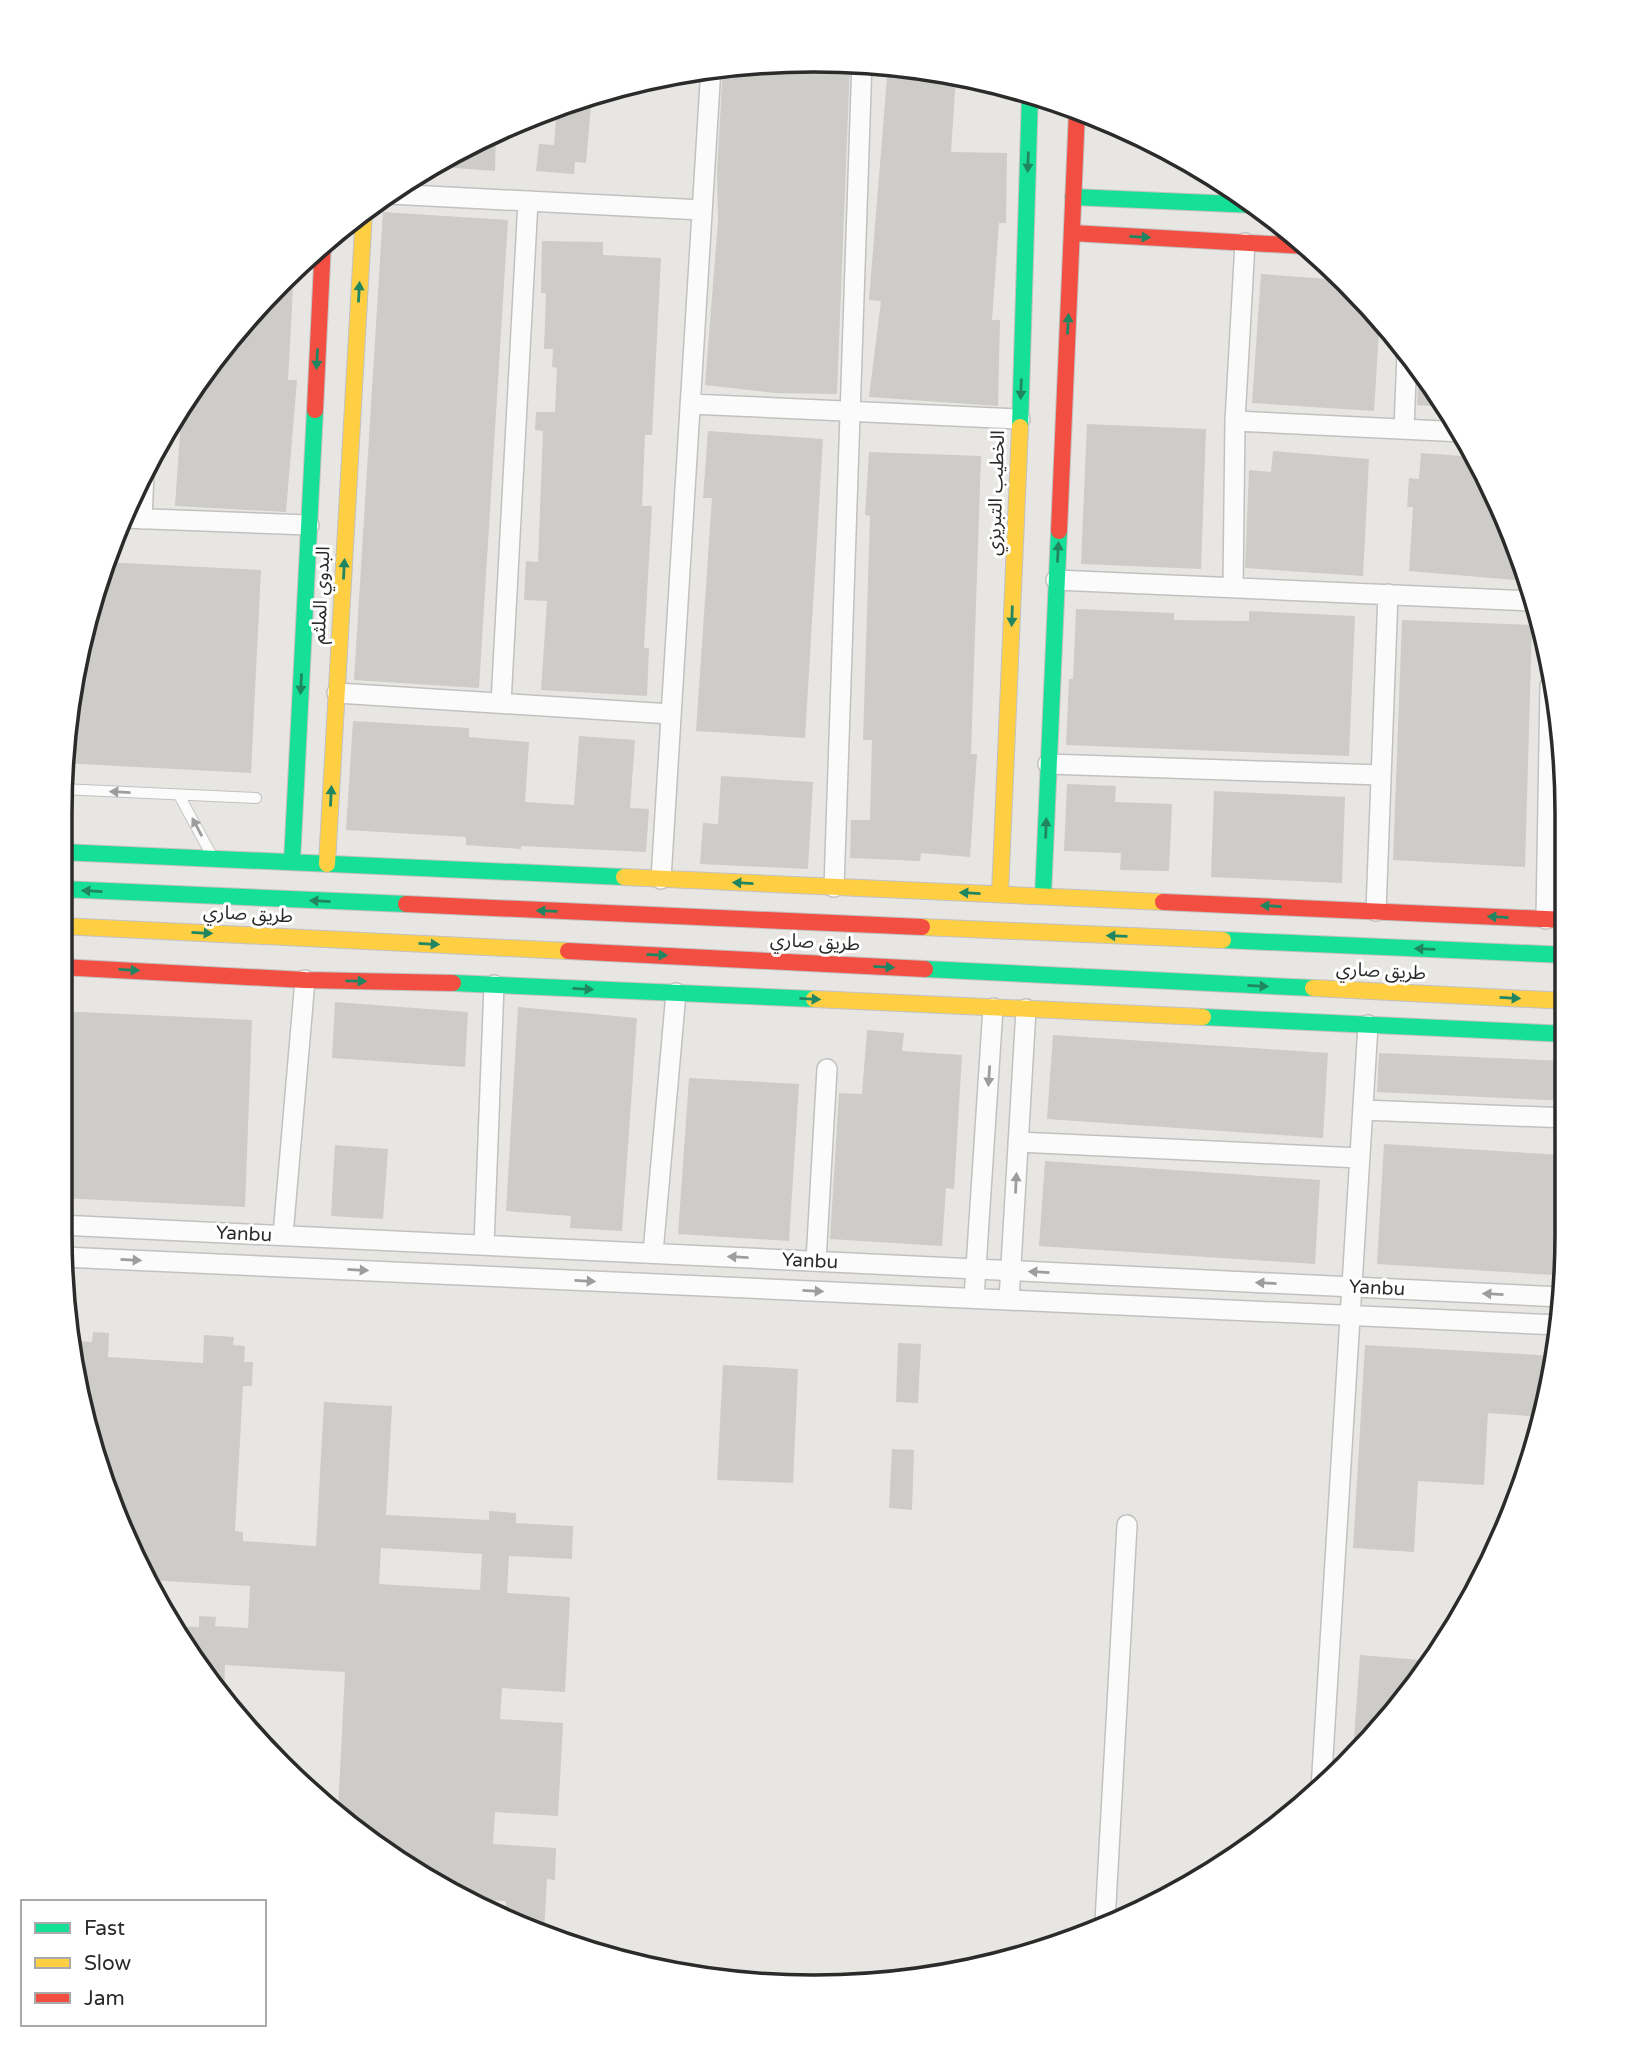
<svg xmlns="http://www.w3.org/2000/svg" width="1627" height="2047" viewBox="0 0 1627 2047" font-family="'Varela Round','Noto Sans Arabic',sans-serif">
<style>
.building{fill:#cdccc8;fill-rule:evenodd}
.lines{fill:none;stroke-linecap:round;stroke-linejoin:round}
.lane-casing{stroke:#c2c1c1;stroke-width:12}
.street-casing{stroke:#c2c1c1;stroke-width:22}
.fast-casing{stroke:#c2c1c1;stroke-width:18}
.slow-casing{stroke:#c2c1c1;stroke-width:18}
.jam-casing{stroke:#c2c1c1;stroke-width:18}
.lane{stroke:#fcfbfb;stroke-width:10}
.street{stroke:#fcfbfb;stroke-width:19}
.fast{stroke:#16e098;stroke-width:16}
.slow{stroke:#ffcf43;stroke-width:16}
.jam{stroke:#f24e42;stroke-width:16}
.oneway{fill:#208662}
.oneway2{fill:#9e9d9d}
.labels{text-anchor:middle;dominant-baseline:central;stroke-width:6;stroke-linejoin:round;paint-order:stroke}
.street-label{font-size:19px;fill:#2b2b2b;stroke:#fff}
.rim{fill:none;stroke:#2b2b2b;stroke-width:3.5}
</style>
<rect width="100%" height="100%" fill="#e8e6e2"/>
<!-- building -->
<path class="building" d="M850 63 837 394 775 393 705 385 718 221 717 172 723 66Z
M888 65 956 76 951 152 1007 153 1006 223H999L992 320H1000L998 406 869 397 881 301 869 300Z
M592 95 586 163 575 162 574 174 536 171 539 144 554 145 557 106Z
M496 133 495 171 428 166 437 160Z
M383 212 508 220 479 688 354 680Z
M542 241 603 242V255L661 258 652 435H645L642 506H652L644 648H649L647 696 541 690 547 601 524 600 526 561 538 562 543 431 535 430 536 412H555L557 368 552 367 553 349H544L546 293H541Z
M294 269 288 380H297L286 512 175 506 182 406 246 317Z
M1261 274 1342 280 1380 316 1374 411 1252 403Z
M1419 370 1446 407 1417 405Z
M1087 424 1206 429 1201 569 1081 564Z
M708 431 823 439 805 738 696 731 712 498H703Z
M1273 451 1369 459 1363 576 1245 568 1249 470 1271 472Z
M869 452 981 456 971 754H977L970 857 921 853 920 861 850 858 851 820H870L872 740H863L870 516 865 515Z
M1421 453 1476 457 1527 571V581L1409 571 1413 507H1407L1409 478 1419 479Z
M104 562 261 570 251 773 61 763Z
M1076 609 1174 613V620L1249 621V611L1355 616 1349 756 1066 745 1069 679H1073Z
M1402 620 1532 625 1525 867 1393 860Z
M353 721 469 728V737L529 742 525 802 574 805 579 736 635 740 630 808 649 809 646 852 521 846V849L466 845V837L346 830Z
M721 776 813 782 808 869 700 864 703 823 718 824Z
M1067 784 1116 786 1115 802 1172 804 1169 871 1120 870 1121 853 1064 851Z
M1214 791 1345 797 1342 883 1211 877Z
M335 1002 468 1012 465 1067 332 1058Z
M518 1007 637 1018 622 1231 570 1228 571 1216 506 1211Z
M60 1011 252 1020 245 1207 60 1198Z
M867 1030 904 1033 902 1051 962 1055 954 1189 946 1188 942 1246 830 1239 839 1093 862 1094Z
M1053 1035 1328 1053 1323 1138 1047 1119Z
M1379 1053 1567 1061V1101L1377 1092Z
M689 1078 799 1084 789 1241 678 1234Z
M1384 1144 1561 1155 1553 1275 1377 1264Z
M335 1145 388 1149 383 1219 331 1216Z
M1045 1161 1320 1180 1315 1264 1039 1246Z
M93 1332 109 1333 108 1357 203 1363 204 1335 234 1337 233 1345 245 1346 244 1362H253L252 1386H243L235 1531 243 1532V1541L316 1546 324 1402 392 1406 386 1515 489 1520V1511L516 1513V1523L573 1526 572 1559 509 1556 507 1593 570 1597 565 1692 502 1688 500 1719 563 1723 558 1816 495 1812 493 1844 556 1848 555 1880 547 1879 544 1931 505 1915 506 1901 466 1899 436 1886 338 1811 345 1672 225 1665 224 1693 172 1626 199 1627V1616L216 1617 215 1626 248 1628 250 1586 148 1580 85 1428 74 1341 92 1342ZM381 1548 482 1554 480 1590 379 1584Z
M898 1343 921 1344 918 1403 896 1402Z
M1365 1345 1556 1356 1553 1380 1542 1417 1488 1413 1484 1485 1418 1481 1414 1552 1353 1548Z
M723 1365 798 1369 793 1483 717 1480Z
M892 1449 914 1450 912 1510 889 1508Z
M1360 1655 1433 1661 1353 1752Z"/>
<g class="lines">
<defs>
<path id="lane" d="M61 789 256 798
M179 795 212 856"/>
<path id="street" d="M390 194 702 210
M690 404 1020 419
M1235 421 1463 432
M1404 429 1407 353
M124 518 309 525
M142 519 144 472
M1056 580 1533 601
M1233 587 1235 421 1245 243
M337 693 671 714
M501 703 528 201
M1048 764 1381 775
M661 879 711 67
M834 887 862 61
M1376 911 1388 594
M1546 919 1550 686
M1363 1110 1567 1118
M1018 1142 1360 1158
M60 1225 1561 1297
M283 1235 305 980
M484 1245 494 985
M653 1253 676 993
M63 1257 1559 1325
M816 1261 827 1069
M974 1298 993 1008
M1009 1300 1026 1009
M1321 1789 1368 1025
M1105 1922 1127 1525"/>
<path id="fast" d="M1073 197 1256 205
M1020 427 1030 93
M61 852 624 877
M292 862 315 410
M61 889 406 904
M1043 896 1059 531
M1223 940 1567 955
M925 969 1313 988
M453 983 814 999
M1203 1017 1567 1034"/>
<path id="slow" d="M327 864 364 212
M624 877 1163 902
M1000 894 1020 427
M61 926 568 951
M922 927 1223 940
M1313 988 1567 1001
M814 999 1203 1017"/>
<path id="jam" d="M1072 233 1305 246
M315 410 323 242
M1059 531 1077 111
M1163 902 1566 920
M406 904 922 927
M568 951 925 969
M60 967 305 980 453 983"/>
</defs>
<!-- lane casing -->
<use href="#lane" class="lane-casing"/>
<!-- street casing -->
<use href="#street" class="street-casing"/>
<!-- fast casing -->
<use href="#fast" class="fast-casing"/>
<!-- slow casing -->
<use href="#slow" class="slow-casing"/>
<!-- jam casing -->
<use href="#jam" class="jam-casing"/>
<!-- lane -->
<use href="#lane" class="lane"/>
<!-- street -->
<use href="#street" class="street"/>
<!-- fast -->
<use href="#fast" class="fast"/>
<!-- slow -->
<use href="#slow" class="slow"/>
<!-- jam -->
<use href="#jam" class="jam"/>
</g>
<!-- one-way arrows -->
<defs><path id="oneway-solid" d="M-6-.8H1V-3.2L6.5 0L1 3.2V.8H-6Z" transform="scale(1.75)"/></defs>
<g class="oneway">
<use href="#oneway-solid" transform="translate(1028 162) rotate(92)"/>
<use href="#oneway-solid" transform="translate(1140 237) rotate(3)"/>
<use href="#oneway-solid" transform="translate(359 292) rotate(-87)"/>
<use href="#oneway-solid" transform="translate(1068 324) rotate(-87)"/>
<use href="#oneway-solid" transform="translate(317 359) rotate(93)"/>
<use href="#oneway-solid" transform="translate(1021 389) rotate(92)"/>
<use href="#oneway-solid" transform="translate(1058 552) rotate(-87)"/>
<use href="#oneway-solid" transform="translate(344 569) rotate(-87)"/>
<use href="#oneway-solid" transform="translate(1012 616) rotate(92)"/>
<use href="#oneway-solid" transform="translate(301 684) rotate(93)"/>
<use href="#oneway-solid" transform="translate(331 796) rotate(-87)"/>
<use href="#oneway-solid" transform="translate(1046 828) rotate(-88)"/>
<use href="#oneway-solid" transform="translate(743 883) rotate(-177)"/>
<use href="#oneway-solid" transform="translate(92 891) rotate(-177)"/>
<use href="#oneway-solid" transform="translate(970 893) rotate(-177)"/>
<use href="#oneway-solid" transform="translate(320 901) rotate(-177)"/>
<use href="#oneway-solid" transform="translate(1271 906) rotate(-177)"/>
<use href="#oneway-solid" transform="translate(547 911) rotate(-178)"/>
<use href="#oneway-solid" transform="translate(1498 917) rotate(-177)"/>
<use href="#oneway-solid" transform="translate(202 933) rotate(3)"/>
<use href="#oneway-solid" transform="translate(1117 936) rotate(-178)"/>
<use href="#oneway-solid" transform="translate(429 944) rotate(3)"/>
<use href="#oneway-solid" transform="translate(1425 949) rotate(-178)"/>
<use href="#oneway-solid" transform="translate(657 955) rotate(3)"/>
<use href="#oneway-solid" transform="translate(884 967) rotate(3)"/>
<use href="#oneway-solid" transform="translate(129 970) rotate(3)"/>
<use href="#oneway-solid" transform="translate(356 981) rotate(1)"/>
<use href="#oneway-solid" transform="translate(1258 986) rotate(3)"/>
<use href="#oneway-solid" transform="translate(583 989) rotate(3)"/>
<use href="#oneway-solid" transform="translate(1510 998) rotate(3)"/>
<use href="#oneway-solid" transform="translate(810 999) rotate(3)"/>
</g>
<g class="oneway2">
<use href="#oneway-solid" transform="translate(120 792) rotate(-177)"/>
<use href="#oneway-solid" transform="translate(197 827) rotate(-118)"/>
<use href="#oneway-solid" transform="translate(989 1076) rotate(94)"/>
<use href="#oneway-solid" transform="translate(1016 1183) rotate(-87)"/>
<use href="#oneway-solid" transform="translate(738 1257) rotate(-177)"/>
<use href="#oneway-solid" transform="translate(131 1260) rotate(3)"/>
<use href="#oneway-solid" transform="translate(358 1270) rotate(3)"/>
<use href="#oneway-solid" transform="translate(1039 1272) rotate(-177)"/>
<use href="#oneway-solid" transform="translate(585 1281) rotate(3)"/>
<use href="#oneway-solid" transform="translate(1266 1283) rotate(-177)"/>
<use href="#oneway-solid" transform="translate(813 1291) rotate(3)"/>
<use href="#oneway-solid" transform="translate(1493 1294) rotate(-177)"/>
</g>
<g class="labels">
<!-- street labels -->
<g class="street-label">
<text transform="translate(996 493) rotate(-88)">الخطيب التبريزي</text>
<text transform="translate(321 595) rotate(-87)">البدوي الملثم</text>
<text transform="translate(248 914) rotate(3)">طريق صاري</text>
<text transform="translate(815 942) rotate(3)">طريق صاري</text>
<text transform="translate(1381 971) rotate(3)">طريق صاري</text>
<text transform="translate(244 1234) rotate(3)">Yanbu</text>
<text transform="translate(810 1261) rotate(3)">Yanbu</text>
<text transform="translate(1377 1288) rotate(3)">Yanbu</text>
</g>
</g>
<!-- crop -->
<path d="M0 0H1627V2047H0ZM813 72H814A741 741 0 0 1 1555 813V1234A741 741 0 0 1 814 1975H813A741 741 0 0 1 72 1234V813A741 741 0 0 1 813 72Z" fill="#fff" fill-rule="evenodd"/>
<path class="rim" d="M813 72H814A741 741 0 0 1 1555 813V1234A741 741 0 0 1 814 1975H813A741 741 0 0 1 72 1234V813A741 741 0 0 1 813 72Z"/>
<!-- legend -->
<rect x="21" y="1900" width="245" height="126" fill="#ffffff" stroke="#aaaaaa" stroke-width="2"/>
<rect x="35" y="1923" width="35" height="10" fill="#16e098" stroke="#aaaaaa" stroke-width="2"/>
<text x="84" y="1935" font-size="21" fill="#2b2b2b">Fast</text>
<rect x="35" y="1958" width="35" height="10" fill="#ffcf43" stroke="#aaaaaa" stroke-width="2"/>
<text x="84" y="1970" font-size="21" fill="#2b2b2b">Slow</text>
<rect x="35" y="1993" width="35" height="10" fill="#f24e42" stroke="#aaaaaa" stroke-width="2"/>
<text x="84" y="2005" font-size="21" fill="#2b2b2b">Jam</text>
</svg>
